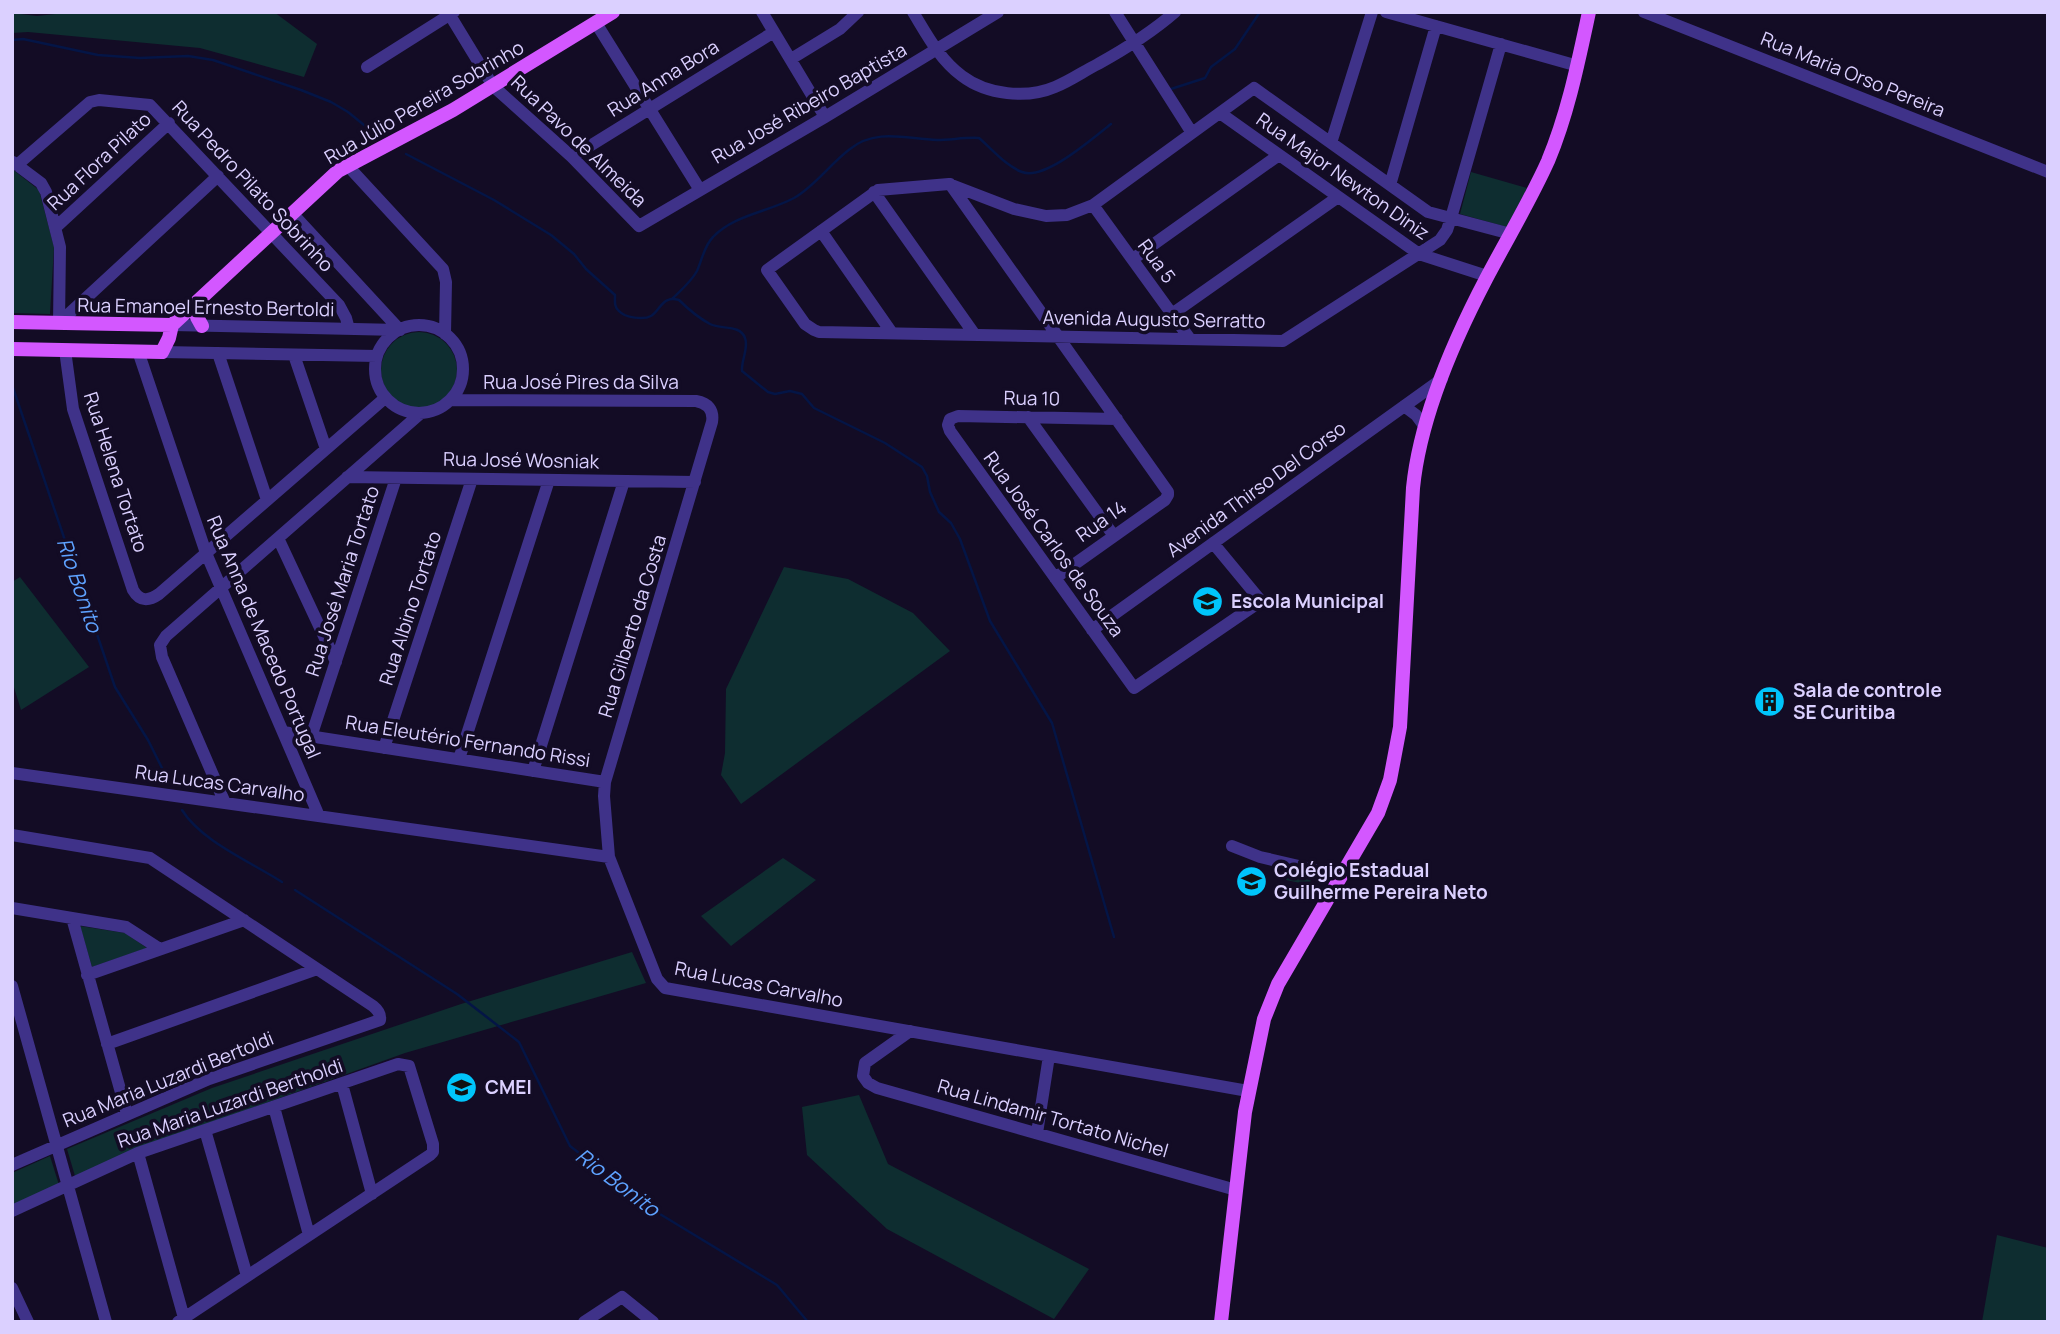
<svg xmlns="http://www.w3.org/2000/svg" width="2060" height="1334" viewBox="0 0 2060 1334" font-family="Manrope,sans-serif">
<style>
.green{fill:#0e2d30}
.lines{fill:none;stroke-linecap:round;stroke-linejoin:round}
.stream{stroke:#041546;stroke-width:2.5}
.minor{stroke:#3f3289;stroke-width:12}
.major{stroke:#d357ff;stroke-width:14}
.labels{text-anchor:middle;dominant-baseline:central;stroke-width:7;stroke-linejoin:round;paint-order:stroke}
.street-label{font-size:19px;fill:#dbd0ff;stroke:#130c25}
.poi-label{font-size:19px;font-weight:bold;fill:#dbd0ff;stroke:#130c25;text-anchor:start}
.water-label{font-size:21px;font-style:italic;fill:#5ea2ff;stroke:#130c25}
</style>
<rect width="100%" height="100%" fill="#130c25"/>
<!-- green -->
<path class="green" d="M74 12H274L317 44 304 77 200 48 28 32 12 33V13L37 16Z
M12 169 39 190 54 247 50 314 12 313Z
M1471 172 1527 188 1507 227 1460 214Z
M381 370a38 38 0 1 1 76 0a38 38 0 1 1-76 0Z
M784 567 848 579 913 613 950 651 741 804 721 775 725 753 726 689Z
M20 577 89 667 21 710 12 681V582Z
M783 858 816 880 731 946 701 916Z
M1288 869 1312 874 1310 885 1286 880Z
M80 926 125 933 147 948 92 967Z
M632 952 646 983 405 1053 135 1150 75 1176 67 1149 212 1088 461 1004Z
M859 1095 888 1164 1089 1269 1054 1319 887 1229 807 1155 802 1107Z
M50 1156 59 1185 12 1206V1173Z
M1997 1235 2048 1248V1322H1982Z"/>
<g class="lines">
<!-- stream -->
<path class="stream" d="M12 40 23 39 98 55 140 58 188 56 213 60 301 90 331 102 348 112 375 134
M1171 89 1205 78 1211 67 1235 49 1260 12
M406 154 494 200 551 235 574 254 586 269 615 295C615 301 614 307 619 311 625 318 644 320 651 316 658 312 661 302 668 300 672 298 675 299 679 300 688 309 699 318 710 324 721 330 740 324 745 338 749 347 741 361 742 371L768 392 775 394 790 391 802 394 814 408 885 443 922 467 927 476 930 492 939 512 951 523 960 539 990 621 1052 723 1114 937
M672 299C681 290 691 282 697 271 702 260 704 246 713 237 734 215 768 212 794 198 815 186 830 164 850 149 876 128 906 139 937 140 951 140 965 137 979 138 992 149 1006 166 1022 172 1045 181 1094 137 1111 124
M12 385 115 687 148 740 166 776
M182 810C201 841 251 862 282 882
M295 890 457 994 519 1042 570 1146 650 1208 777 1285 808 1322"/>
<!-- minor -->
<path class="minor" d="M448 12 493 86 572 157 639 226 825 117 998 12
M762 12 825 117
M913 12C927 35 940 60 962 76 987 95 1027 99 1055 87 1070 81 1084 71 1098 64 1125 49 1151 33 1175 12
M1115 12 1192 133
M1386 12 1578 66
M1644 12 2048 172
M596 23 700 190
M1501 44 1451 218 1447 230 1440 240 1283 341 819 332 814 330 805 324 767 270 878 190 949 184 1014 209 1046 216 1067 215 1093 205 1254 88 1428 212 1511 234
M791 59 840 29 858 12
M367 67 454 12
M1220 113 1419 254 1487 276
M1331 143 1372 12
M572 157 774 32
M13 162 41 183 46 192 60 247 59 323
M17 165 90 102 99 100 150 105 339 305 346 318 349 329
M347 165 443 269 446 282 445 334
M950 184 1168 492V495L1165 500 1055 578
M1390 185 1436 26
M874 192 975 335
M1093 205 1190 339
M292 213 400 330
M56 227 169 123
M821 231 892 333
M1133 259 1279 155
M1172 314 1338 197
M59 323 218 176
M172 325 399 330
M375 369a44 44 0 1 1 88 0a44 44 0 1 1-88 0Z
M65 350 73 409 133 590C140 602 149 601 159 594L385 398
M138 351 206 553 319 816
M162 352 377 356
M218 353 267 500
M294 355 326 449
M450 400 696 401C708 403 714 410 712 422L605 782 604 796 609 857
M1404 406 1416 415 1425 427
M1028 417 1114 536
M1117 419 958 416 950 419 948 425 950 431 1134 688 1261 601 1213 543
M347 477 695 482
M278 538 336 662
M1092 630 1442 379
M283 732 605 782
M311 737 396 478
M384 748 472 479
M459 759 549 480
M533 771 624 481
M12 773 609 857 657 979 665 988 1248 1091
M225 803 162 657 160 645 166 636 421 413
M12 835 150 858 373 1006C378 1010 381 1014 380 1020L209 1079 12 1165
M1232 846 1260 857 1342 876
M12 908 126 927 160 949
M72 918 127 1114
M87 975 244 920
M12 986 106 1322
M910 1031 865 1063 863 1076 868 1083 877 1088 1236 1190
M107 1044 317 969
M342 1084 372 1194
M274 1107 309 1235
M205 1130 247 1276
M1037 1133 1049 1056
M138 1153 184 1318
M12 1211 138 1153 398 1064 409 1066 433 1144V1152L430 1155 178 1322
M12 1288 28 1322
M584 1322 622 1297 653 1322"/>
<!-- major -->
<path class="major" d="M197 303V317L202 326
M12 322 172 325
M172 325 338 171 453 110 613 12
M12 349 162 352 169 338 172 325
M1221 1322 1245 1112 1264 1019 1278 984 1378 813 1390 780 1400 727 1413 488C1420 417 1453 342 1486 279 1507 239 1530 201 1548 161 1568 113 1578 63 1589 12"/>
</g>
<!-- icons -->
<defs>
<symbol id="school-disc" viewBox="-11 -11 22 22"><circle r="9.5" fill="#00c5fb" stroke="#130c25"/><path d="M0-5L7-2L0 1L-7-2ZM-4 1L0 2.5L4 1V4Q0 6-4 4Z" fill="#111"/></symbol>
<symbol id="building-disc" viewBox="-11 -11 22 22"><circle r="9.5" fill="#00c5fb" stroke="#130c25"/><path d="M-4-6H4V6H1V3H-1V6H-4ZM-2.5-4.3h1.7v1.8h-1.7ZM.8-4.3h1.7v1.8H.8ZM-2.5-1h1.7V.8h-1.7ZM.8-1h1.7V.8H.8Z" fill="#111"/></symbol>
</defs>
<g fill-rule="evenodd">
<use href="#school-disc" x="1190" y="584" width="35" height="35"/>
<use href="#building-disc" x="1752" y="684" width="35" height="35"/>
<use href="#school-disc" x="1234" y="864" width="35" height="35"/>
<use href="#school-disc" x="444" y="1070" width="35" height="35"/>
</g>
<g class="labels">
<!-- street labels -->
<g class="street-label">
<text transform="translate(1853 74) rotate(22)">Rua Maria Orso Pereira</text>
<text transform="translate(663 78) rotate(-32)">Rua Anna Bora</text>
<text transform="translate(424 102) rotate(-30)">Rua Júlio Pereira Sobrinho</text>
<text transform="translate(809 103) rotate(-30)">Rua José Ribeiro Baptista</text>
<text transform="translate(579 141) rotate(44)">Rua Pavo de Almeida</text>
<text transform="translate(99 161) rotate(-43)">Rua Flora Pilato</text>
<text transform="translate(1343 176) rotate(35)">Rua Major Newton Diniz</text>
<text transform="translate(253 186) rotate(47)">Rua Pedro Pilato Sobrinho</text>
<text transform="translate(1157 261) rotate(54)">Rua 5</text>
<text transform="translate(206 307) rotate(1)">Rua Emanoel Ernesto Bertoldi</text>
<text transform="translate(1154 319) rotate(1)">Avenida Augusto Serratto</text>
<text x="581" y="382">Rua José Pires da Silva</text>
<text transform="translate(1032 398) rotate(1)">Rua 10</text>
<text transform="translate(521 460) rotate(1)">Rua José Wosniak</text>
<text transform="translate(116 472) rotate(72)">Rua Helena Tortato</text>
<text transform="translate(1256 489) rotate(-36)">Avenida Thirso Del Corso</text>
<text transform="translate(1101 521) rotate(-35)">Rua 14</text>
<text transform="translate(1054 544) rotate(54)">Rua José Carlos de Souza</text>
<text transform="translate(342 581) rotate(-72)">Rua José Maria Tortato</text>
<text transform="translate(410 608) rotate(-72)">Rua Albino Tortato</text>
<text transform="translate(632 626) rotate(-73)">Rua Gilberto da Costa</text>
<text transform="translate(264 637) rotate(67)">Rua Anna de Macedo Portugal</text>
<text transform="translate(468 741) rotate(9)">Rua Eleutério Fernando Rissi</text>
<text transform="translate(220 783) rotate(8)">Rua Lucas Carvalho</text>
<text transform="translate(759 984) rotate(11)">Rua Lucas Carvalho</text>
<text transform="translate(168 1079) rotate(-22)">Rua Maria Luzardi Bertoldi</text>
<text transform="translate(230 1103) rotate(-19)">Rua Maria Luzardi Bertholdi</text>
<text transform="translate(1053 1118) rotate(16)">Rua Lindamir Tortato Nichel</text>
</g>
<!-- poi labels -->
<g class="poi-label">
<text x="1231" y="601">Escola Municipal</text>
<text x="1793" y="690">Sala de controle<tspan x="1793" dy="22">SE Curitiba</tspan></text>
<text x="1274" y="870">Colégio Estadual<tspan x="1274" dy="22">Guilherme Pereira Neto</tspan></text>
<text x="485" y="1087">CMEI</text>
</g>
<!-- water labels -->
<g class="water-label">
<text transform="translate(80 585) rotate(71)">Rio Bonito</text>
<text transform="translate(618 1182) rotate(37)">Rio Bonito</text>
</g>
</g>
<!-- border -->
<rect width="2060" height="1334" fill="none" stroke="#dbd0ff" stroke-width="28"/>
</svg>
